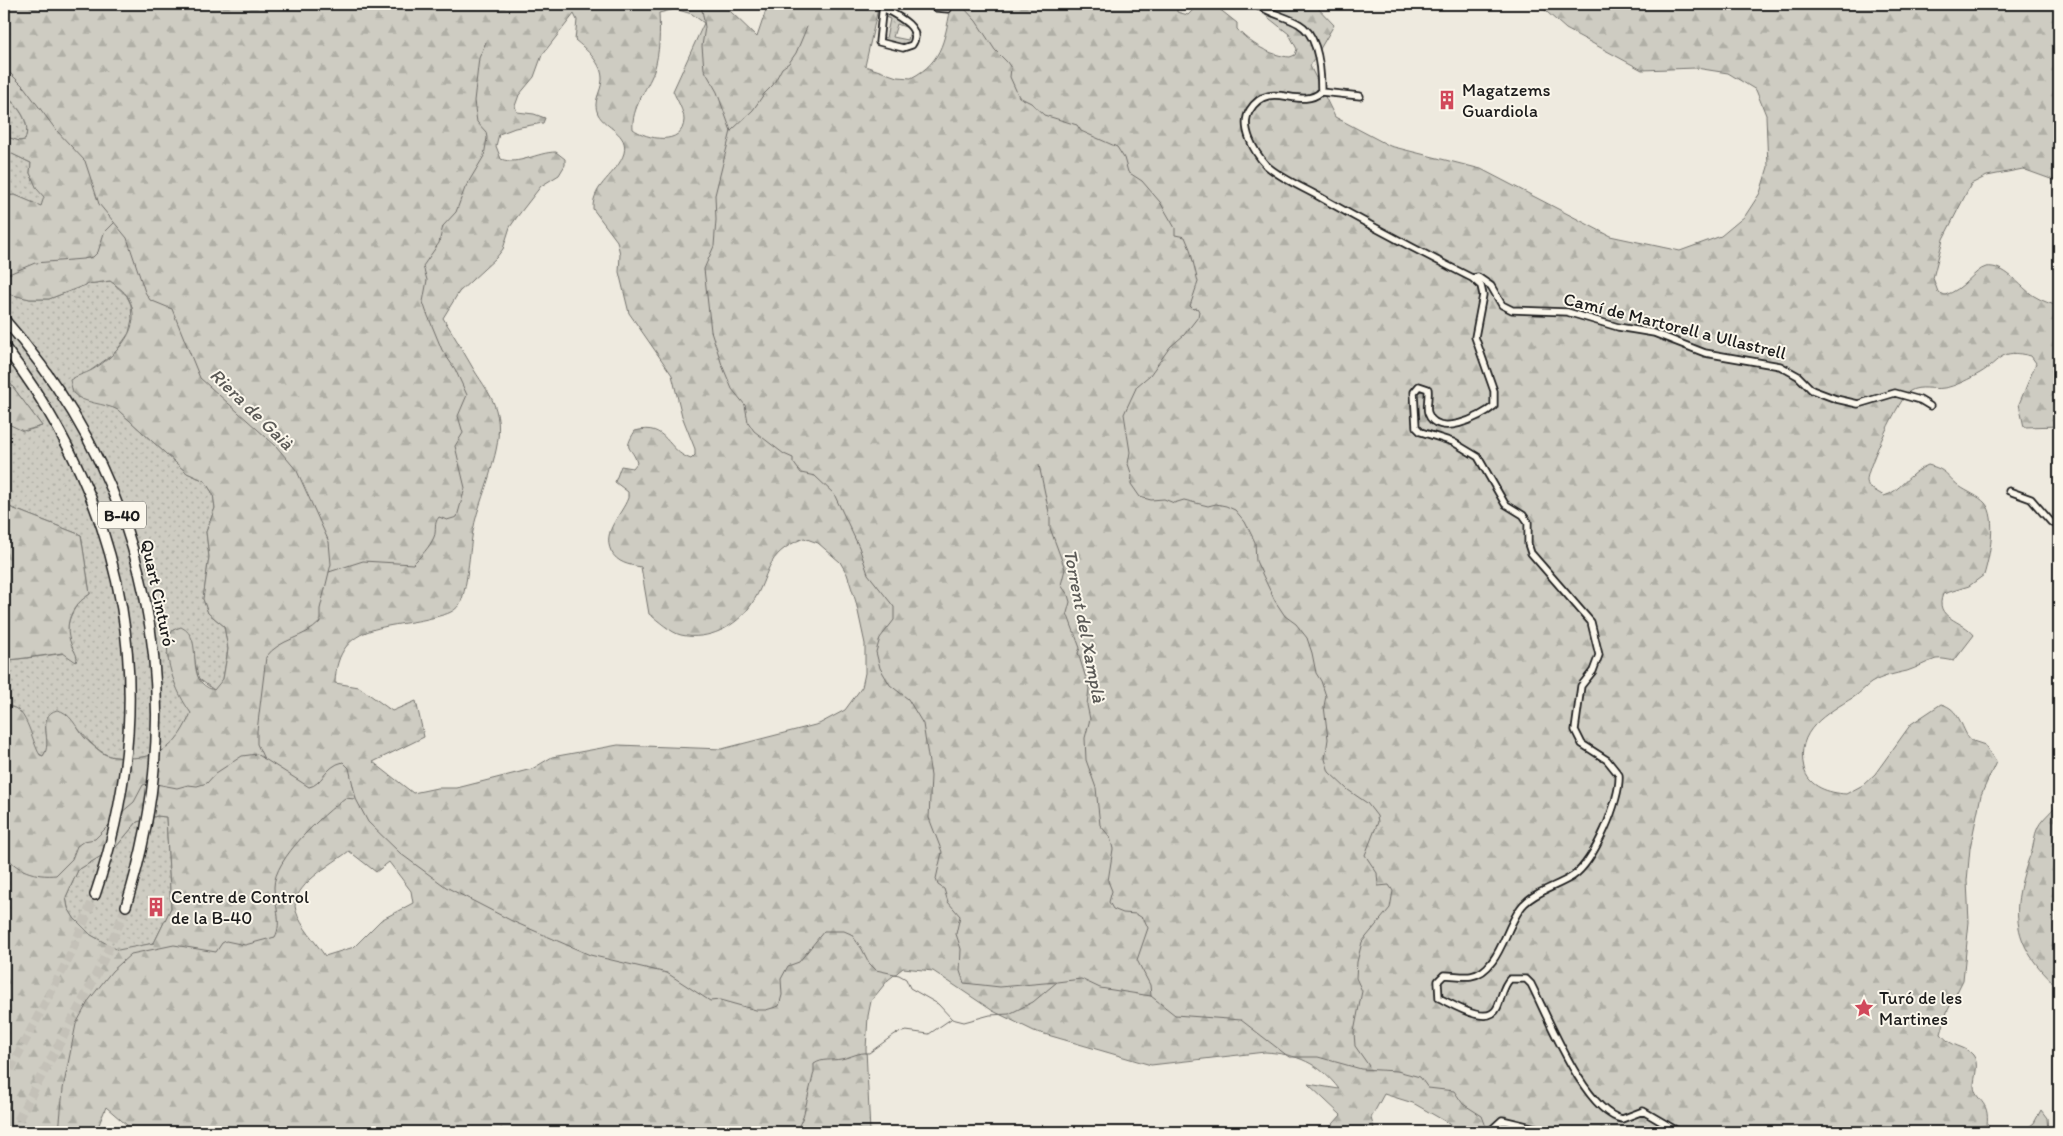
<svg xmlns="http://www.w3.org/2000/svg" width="2063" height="1136" viewBox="0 0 2063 1136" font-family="Itim,sans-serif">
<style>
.grass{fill:url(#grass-dots);stroke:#75746f}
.forest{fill:url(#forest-firs);stroke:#75746f;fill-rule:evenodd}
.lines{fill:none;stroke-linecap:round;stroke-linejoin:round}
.stream{stroke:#6f6d69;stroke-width:1}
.highway-tunnel{stroke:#c4c1b8;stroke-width:9;stroke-dasharray:9 4.5;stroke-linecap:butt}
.minor-casing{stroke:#1c1c1c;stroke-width:9}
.highway-casing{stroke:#1c1c1c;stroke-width:12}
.minor{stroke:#fbf7ec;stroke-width:5.5}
.highway{stroke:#fbf7ec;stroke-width:9}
.labels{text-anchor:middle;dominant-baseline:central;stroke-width:4;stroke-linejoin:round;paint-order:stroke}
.shield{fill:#fbf7ec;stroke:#5f5e5a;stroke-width:1}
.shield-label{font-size:16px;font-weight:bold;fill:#1c1c1c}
.poi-label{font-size:18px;fill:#1c1c1c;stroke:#fbf7ec;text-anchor:start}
.street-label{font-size:18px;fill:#1c1c1c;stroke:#fbf7ec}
.water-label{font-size:19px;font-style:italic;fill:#5a5956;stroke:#fbf7ec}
</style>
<defs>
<pattern id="grass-dots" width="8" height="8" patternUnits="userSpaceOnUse" patternTransform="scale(1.25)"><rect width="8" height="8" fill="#ceccc2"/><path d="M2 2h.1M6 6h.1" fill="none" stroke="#b0afa6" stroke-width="1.8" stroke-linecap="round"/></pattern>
<pattern id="forest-firs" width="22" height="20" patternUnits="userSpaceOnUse" patternTransform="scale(1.25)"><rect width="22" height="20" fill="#ceccc2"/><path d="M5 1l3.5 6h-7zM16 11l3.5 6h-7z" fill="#b0afa6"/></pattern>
</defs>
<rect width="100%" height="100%" fill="#eeeadf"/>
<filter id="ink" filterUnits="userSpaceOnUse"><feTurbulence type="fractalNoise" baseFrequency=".02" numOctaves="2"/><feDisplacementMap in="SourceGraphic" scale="10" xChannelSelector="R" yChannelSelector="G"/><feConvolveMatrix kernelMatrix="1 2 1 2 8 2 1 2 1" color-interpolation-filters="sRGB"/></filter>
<g filter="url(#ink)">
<!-- grass -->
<path class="grass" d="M887 14 908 28 897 24 893 37 908 40 910 30 912 33V42L903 45 882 41V37L886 38 890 19 885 17Z
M4 94C17 106 32 121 25 140L19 141 4 136Z
M4 150 31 163 30 173 37 188 45 197 42 207 15 195 4 196Z
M111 281 127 296 131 305 132 319 129 333 115 353 90 371 77 397 109 405 118 410 187 473 205 481 213 494 215 508 206 532 209 557 203 599 208 613 224 626 228 649 223 679 218 687 214 690 198 678 191 638 167 654 176 685 191 713C178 745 163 758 128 758 118 757 110 758 102 752 91 745 84 735 75 725L45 724 48 747 43 756C24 748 33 715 12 707L4 708V658L10 660 75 652C60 632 70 606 90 594L81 535 4 505V422L26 431 42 426 10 383H4V293L30 299H49L88 284Z
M157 816 166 817 171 908 154 943 118 951 91 935 74 918 68 908 66 897 78 870 116 847 137 822Z"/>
<!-- forest -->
<path class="forest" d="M4 4H730V11L757 37 768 4H869L877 6V13L865 66 897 77 911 78C945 61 944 36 952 4H1177V12L1188 15 1199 4H1213L1237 23V29C1249 43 1271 56 1290 57L1295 55 1297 49 1289 34 1251 4H1314L1334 25 1310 66 1335 117 1390 146 1481 169 1610 236 1680 251 1721 236 1745 216 1760 193 1768 167 1766 115 1756 90 1728 73 1696 68 1642 70 1566 29 1538 4H2059V182L2023 169 1987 176 1971 184 1943 239 1933 278 1938 292 1945 295C1964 290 1974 270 1986 267 2005 264 2020 287 2034 296 2042 301 2051 304 2059 306V426L2024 427 2019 404 2036 363 2031 356C1999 348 2002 360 1980 373 1971 378 1954 387 1944 388 1933 390 1920 385 1910 391 1900 396 1867 468 1867 480 1867 482 1868 485 1869 487L1884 496C1900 492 1908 473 1928 465 1947 470 1945 474 1959 486 1967 492 1979 496 1985 503 1998 517 1989 559 1984 575L1969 586 1943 594C1933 619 1963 620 1974 635L1954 661C1949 660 1941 658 1936 659 1926 662 1917 668 1907 671 1894 674 1883 676 1871 683 1865 687 1860 693 1854 697 1826 714 1795 730 1804 768 1808 787 1829 793 1846 794L1863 785 1875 774 1911 724 1941 704C1960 709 1960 726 1970 740L1985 745 1996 762 1981 795 1970 848 1967 881 1969 922 1963 980 1947 1012 1941 1034C1951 1048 1965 1045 1973 1055 1980 1064 1974 1076 1974 1086 1975 1102 1990 1099 1987 1125L1971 1128 1961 1132H1464L1413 1103 1384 1094 1371 1118 1375 1132H1326L1341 1115 1308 1084 1339 1089C1319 1063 1297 1054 1265 1052L1151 1065 1034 1031 993 1011 933 971 903 968 888 980 871 1001 868 1016 866 1049 870 1132H141L128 1126 106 1107 96 1132H4V708C27 700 31 742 40 755L43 756C54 743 35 716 57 710 70 712 76 727 84 737 88 742 96 748 101 752 109 758 118 757 127 758 163 758 177 745 191 713 177 695 158 650 173 630L181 627C207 639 181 681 214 690L223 679 228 649 224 626 208 613 203 599 209 557 206 532 215 508 213 494 205 481 187 473 118 410C105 403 83 404 73 393L70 380C77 375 85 374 92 370 116 356 145 327 128 297 124 291 116 285 110 281L88 284 49 299H30L4 293V196L15 195 41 206 44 197 37 189 30 173 31 163 4 150V136L19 141 25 140C32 121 17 105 4 94ZM675 9 692 14 704 23 673 91C677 100 684 111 684 120 683 147 646 139 633 129 631 108 647 90 654 71 660 52 660 32 659 13ZM574 14 577 20 575 40C586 49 603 64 602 80 601 93 592 101 598 114 605 128 629 133 624 153 618 174 592 184 593 209L617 241 620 254 619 272 629 313 672 375 682 416 695 449V455L691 459C666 451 668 422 635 431 622 452 632 445 637 463L633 468 621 466 615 482 628 492V498C621 516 602 531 611 551 617 563 629 565 641 567L649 614C658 620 671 633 681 635 708 641 736 627 751 605 772 574 762 555 804 538L818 543 840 562 847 574 856 602 865 644V673L862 687 845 710 819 724 722 749 618 745 552 757 532 769 457 788H437L413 793 373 762 424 737 416 701 392 711 359 687 335 683C337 618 394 630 439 616 447 614 454 612 459 605 467 595 470 546 473 531 477 508 488 485 493 462 498 445 501 427 496 410 492 395 482 383 474 370 464 353 454 335 443 318L459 292 496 258 503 249 510 227 517 217 541 186 559 175 565 165V159L556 152C537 152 518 166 501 159L496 146 499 134 515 128 543 123 545 118 534 114 517 112 515 106 519 95 534 77 542 55ZM157 816 166 817 171 908 154 943 118 950 91 935 74 918 68 908 66 897 78 870 116 847 137 822ZM349 851 376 872 389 862 411 891 413 903 381 920 354 947 325 956C317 944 300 925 296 911 288 887 334 863 349 851Z
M4 383H10L42 426 23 431 4 422Z
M4 505 81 535 90 594C72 605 63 623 71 644 73 651 79 655 76 662L63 653 10 660 4 658Z
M2059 800V988C2011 945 2009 912 2031 853 2034 845 2034 835 2038 827 2043 817 2054 811 2059 800Z
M2041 1110 2047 1118 2048 1132H2022L2034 1123Z"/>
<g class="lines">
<!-- stream -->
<path class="stream" d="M701 4 705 27 702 46 704 69 717 92 731 131 715 195 716 220 714 246 704 269 711 331 722 365 732 389 745 405 748 422 754 431 784 454 793 458V462L801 473 815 476 834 494 859 547 868 574 894 607V620L880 638 876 652 880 668 890 685 908 699 923 724 931 776 929 818 942 852 936 879 938 885 944 889 948 902 960 916 956 934 961 949 960 971 964 983 1000 987 1056 982
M965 9 976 21 995 50 1007 62 1011 68 1010 77 1019 97 1031 103 1044 115 1077 125 1081 131 1117 147 1124 158 1128 172 1142 181 1160 202 1175 228V235L1185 237 1190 249 1198 282 1190 306 1193 309 1197 308 1199 311 1198 317 1184 335 1170 347 1150 375 1137 386 1124 414 1130 452 1128 464 1132 476 1131 484 1140 497 1151 500 1164 499 1174 503 1184 500 1208 506 1216 504 1226 506 1235 510 1245 522 1255 542 1256 561 1275 601 1285 616 1296 624 1307 638 1312 653 1316 673 1321 681 1326 696 1324 706 1328 739 1325 759 1329 772 1348 790 1367 803 1377 816 1378 822 1365 855 1377 873 1378 886 1389 885 1393 891 1390 908 1362 942 1357 962 1356 978 1362 991 1354 1032 1355 1046 1369 1066
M4 67 24 87 56 130 85 161 99 204 127 238 145 292 150 300 172 309 200 378 276 446 297 471 329 542 331 564 320 609V622C304 639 280 638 266 657L257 731V744L264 759
M731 131 753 110 764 94 773 85 782 68 789 63 796 53 807 27
M4 276 35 263 83 259 93 257 98 252 104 233 114 223
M1039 465 1050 517V528L1065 569 1061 585 1068 595 1070 602 1067 613 1080 648 1078 653 1089 688 1087 705 1090 719 1085 738 1086 760 1096 788 1100 825 1110 837 1113 849 1108 881 1112 891 1109 902 1113 909 1123 913 1136 914 1144 919 1148 928 1137 960 1150 985 1151 996
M329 572 363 561 413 564C420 557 430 547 434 537 437 530 433 524 439 517L447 520 457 517 465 488 455 446 463 433 458 416 467 395 455 369 442 350 426 311 423 302 427 280 423 266 439 243 443 226 456 212 465 188 484 156 487 138 486 132 477 122 474 101 479 58 486 42
M156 784 177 788 188 785 197 786 207 783 216 773 242 756 257 754 309 787C322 785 325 766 343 762L349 768 356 799 368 822 401 854 446 887 512 921 590 955 667 973 710 1001 720 1000 756 1010H766L779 1006 782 995 781 979 788 966 799 962 824 931H844L851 934 862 949 869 963 876 970 899 975 906 979 910 988 938 1004 952 1019 964 1022 990 1015 1009 1014 1033 1002 1057 982 1081 979 1100 988 1151 996 1175 1015 1241 1020 1289 1057H1318L1361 1069 1397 1071 1420 1077 1428 1088 1454 1091 1463 1104 1482 1116 1488 1132
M121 813 134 802 143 785 147 784
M4 852C14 871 36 877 56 875L72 859 77 846 84 841 95 839 111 823
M59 1132 63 1089 76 1024 89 1000 112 971 131 954 174 945 216 952 222 943 226 941 245 945 275 937C283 923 274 902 274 887 274 858 323 815 345 798L355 799
M796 1132 803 1117 814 1072V1064C823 1058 831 1061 841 1059 852 1057 858 1052 869 1053L895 1034 906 1031 929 1034 951 1019"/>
<!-- highway-tunnel -->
<path class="highway-tunnel" d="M4 1081 70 956 95 895
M12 1132C49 1057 97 985 126 906"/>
<defs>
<path id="minor" d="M929 4 936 8 948 9
M1257 4C1269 14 1286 16 1299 24 1319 35 1321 71 1321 92 1299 111 1270 78 1250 110 1239 127 1255 153 1266 165 1280 178 1302 187 1318 196 1369 225 1420 252 1472 278L1481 286 1483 295 1475 337 1494 391V406C1481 417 1437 439 1428 413 1426 407 1429 397 1428 389L1419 386 1414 392 1416 427 1421 432 1453 442 1478 457 1505 504 1523 515 1528 522V544L1531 553 1591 622 1599 655 1593 671 1581 686 1575 730 1582 744 1607 760 1619 775C1621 799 1594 862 1573 876 1558 886 1536 891 1524 904 1506 922 1500 972 1471 976 1463 977 1453 975 1444 975L1438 981 1439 998C1452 1004 1488 1027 1497 1008 1502 998 1502 987 1510 979H1526L1531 984C1548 1017 1585 1112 1622 1119L1643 1111 1679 1132
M883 8C896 15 924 28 912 45L903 48 879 42 883 4
M1321 92 1360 96
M1472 278 1478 277 1491 286 1502 305 1512 310 1567 312 1618 327 1654 333 1705 353 1780 366 1798 376 1812 390 1836 399 1858 404 1895 393 1920 400 1930 406
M2009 491 2031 499 2051 522 2059 526
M1489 1132 1502 1120 1553 1132"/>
<path id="highway" d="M4 319C150 485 192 697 126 906
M4 346C130 512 162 697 95 895"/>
</defs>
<!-- minor casing -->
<use href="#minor" class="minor-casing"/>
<!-- highway casing -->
<use href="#highway" class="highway-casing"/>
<!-- minor -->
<use href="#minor" class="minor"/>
<!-- highway -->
<use href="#highway" class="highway"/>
</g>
</g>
<!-- icons -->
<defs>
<symbol id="building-bare" viewBox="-9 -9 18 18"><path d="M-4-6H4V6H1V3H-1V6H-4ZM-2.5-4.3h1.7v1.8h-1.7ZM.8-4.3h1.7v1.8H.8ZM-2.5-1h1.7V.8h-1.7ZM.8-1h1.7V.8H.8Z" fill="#d1495b" stroke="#fbf7ec" stroke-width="2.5" paint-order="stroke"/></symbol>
<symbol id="sight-bare" viewBox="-9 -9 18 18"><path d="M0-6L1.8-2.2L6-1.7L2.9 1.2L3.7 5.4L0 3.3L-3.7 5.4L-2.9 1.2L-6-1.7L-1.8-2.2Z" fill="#d1495b" stroke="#fbf7ec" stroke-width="2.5" paint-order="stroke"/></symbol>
</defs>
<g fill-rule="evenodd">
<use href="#building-bare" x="1433" y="86" width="28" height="28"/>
<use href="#building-bare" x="142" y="893" width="28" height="28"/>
<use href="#sight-bare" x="1850" y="994" width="28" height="28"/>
</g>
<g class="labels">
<!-- shield labels -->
<rect class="shield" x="98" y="501.5" width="48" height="27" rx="4"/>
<g class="shield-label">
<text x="122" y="515">B-40</text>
</g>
<!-- poi labels -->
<g class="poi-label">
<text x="1462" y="90">Magatzems<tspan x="1462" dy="21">Guardiola</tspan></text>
<text x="171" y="897">Centre de Control<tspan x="171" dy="21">de la B-40</tspan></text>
<text x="1879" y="998">Turó de les<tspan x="1879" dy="21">Martines</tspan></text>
</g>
<!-- street labels -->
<g class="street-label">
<text transform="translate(1675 326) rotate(14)">Camí de Martorell a Ullastrell</text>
<text transform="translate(158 593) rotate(78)">Quart Cinturó</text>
</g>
<!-- water labels -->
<g class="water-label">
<text transform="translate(252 409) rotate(44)">Riera de Gaià</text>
<text transform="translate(1085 626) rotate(79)">Torrent del Xamplà</text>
</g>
</g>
<!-- margin -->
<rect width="2063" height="1136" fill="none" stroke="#fbf7ec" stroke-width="20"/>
<rect x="10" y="10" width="2043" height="1116" fill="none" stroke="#1c1c1c" stroke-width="2" filter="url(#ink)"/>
</svg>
